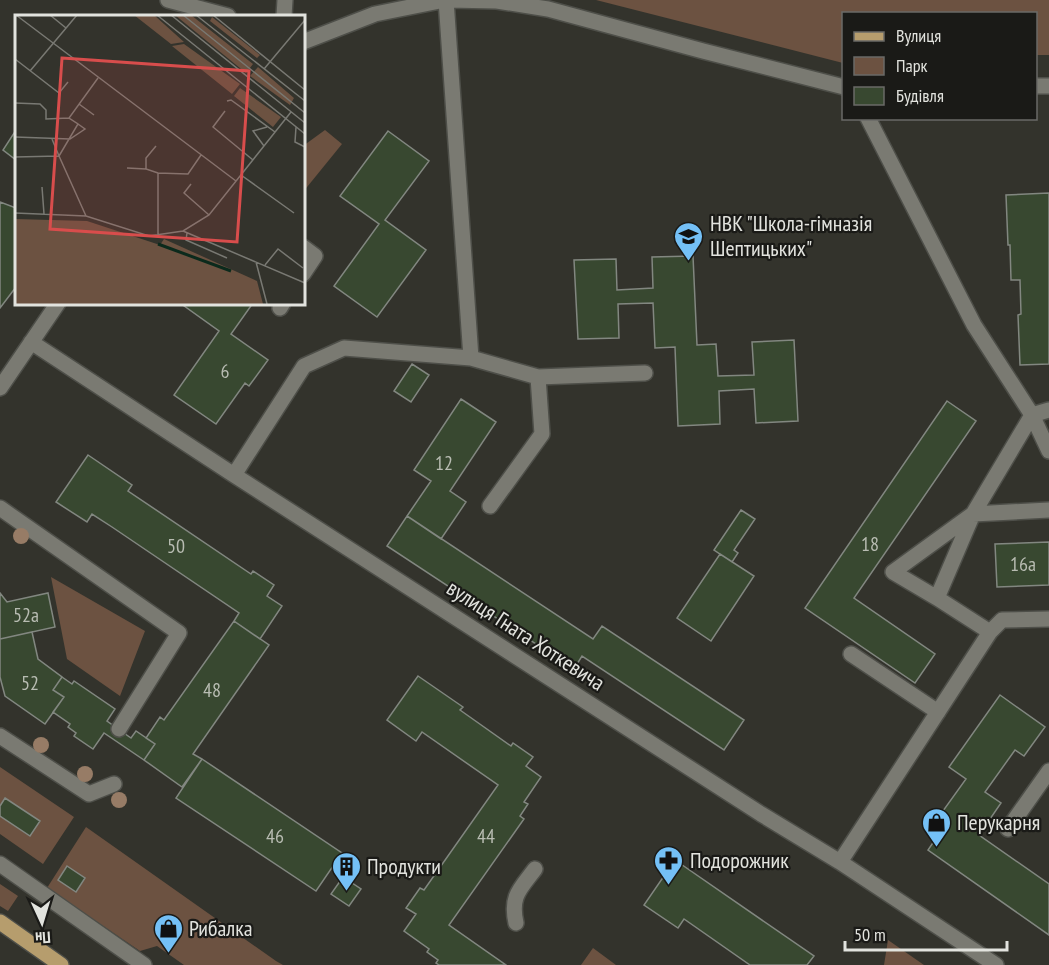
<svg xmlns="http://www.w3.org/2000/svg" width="1049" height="965" viewBox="0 0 1049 965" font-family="'PT Sans Narrow',sans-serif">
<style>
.green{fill:#6c5241}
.building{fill:#384830;stroke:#828780;stroke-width:1.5}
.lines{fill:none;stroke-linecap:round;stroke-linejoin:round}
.minor-casing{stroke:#4e4f49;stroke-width:18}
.major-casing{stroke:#4e4f49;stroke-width:18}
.minor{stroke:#7a7a72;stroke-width:15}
.major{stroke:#b69d6d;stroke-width:15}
.tree{fill:#977c66}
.labels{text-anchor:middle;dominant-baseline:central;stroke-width:4.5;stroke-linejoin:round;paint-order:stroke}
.number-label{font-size:20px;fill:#b8bcb2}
.poi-label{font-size:22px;fill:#e2e3de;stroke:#1a1a17;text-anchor:start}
.street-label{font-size:22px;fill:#e2e3de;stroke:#1a1a17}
.inset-river{fill:none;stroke:#0b2a1c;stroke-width:3}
.inset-road{fill:none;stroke:#797973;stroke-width:1.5}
.view{fill:#d84d4c;fill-opacity:0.15;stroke:#d84d4c;stroke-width:3}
.inset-edge{fill:none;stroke:#e2e3de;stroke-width:3}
</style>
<rect width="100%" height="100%" fill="#33332c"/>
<!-- green -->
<path class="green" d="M596 0H1049V55H1036V14H844L843 63Z
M325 130 342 144 303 192V146Z
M51 577 145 631 120 696 67 659Z
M0 767 74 817 43 864 0 834Z
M86 827 276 961 283 965H184L157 946 140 951 47 888Z
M0 884 18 896 8 911 0 906Z
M888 940 924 965H884Z
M593 948 616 965H581Z"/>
<!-- building -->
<path class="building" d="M16 130V160L3 150Z
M388 131 429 161 385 220 426 250 377 317 334 286 379 224 340 196Z
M1049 193V364L1020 365 1018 315 1021 314 1020 280H1011L1010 245H1008L1006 195Z
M0 202 16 208V287L0 308Z
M693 256 697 345 716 344 718 376 754 375 752 342 794 340 798 421 756 423 754 389 719 391 720 424 678 426 675 347 655 348 653 303 618 304 619 338 578 339 574 260 616 259 617 290 653 288 652 257Z
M180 303H253L231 334 268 360 249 386 245 383 216 424 174 395 219 331Z
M412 364 429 375 411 402 394 391Z
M461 399 496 422 450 491 466 502 441 539 407 516 431 481 414 470Z
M947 401 976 421 854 598 935 654 915 683 805 608Z
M88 455 132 485 128 491 251 574 253 571 274 585 267 596 282 606 260 639 234 621 239 613 112 527 92 514 87 522 56 502Z
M741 510 755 519 734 550 738 553 732 562 714 550Z
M407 516 593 639 602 626 744 720 724 750 582 656 574 669 387 546Z
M1049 542V585L997 587 995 544Z
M720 554 754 576 711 641 677 618Z
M0 593 7 602 48 593 55 627 0 639Z
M234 621 269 645 193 754 202 759 182 787 144 760 155 744 146 738 160 717 164 720Z
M32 632 38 659 62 677 53 690 64 697 45 724 5 696 0 677V639Z
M418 676 463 707 460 710 511 746 513 743 533 757 526 766 541 777 524 802 528 804 520 816 524 819 449 925 506 965H439L436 963 438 960 427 952 429 949 404 931 416 914 406 908 420 888 424 890 498 785 422 732 416 741 387 720Z
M62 677 72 684 74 681 115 709 107 721 131 738 136 731 155 744 144 760 104 733 93 749 74 736 76 733 68 727 70 724 53 712 64 697 53 690Z
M1000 695 1045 727 1024 756 1015 750 985 792 1001 803 979 835 1049 884V935L928 850 943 828 935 822 966 779 949 767Z
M202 759 342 853 316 891 176 798Z
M5 798 40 821 30 836 0 816V806Z
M675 860 814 956 807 965H750L684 919 678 928 644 905Z
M67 866 85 878 76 892 58 880Z
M343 877 361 889 349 906 331 894Z"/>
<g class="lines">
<defs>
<path id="minor" d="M168 0 228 16
M449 0 497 1 548 9 703 51 844 87
M284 16 285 0
M303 42 375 14 445 0
M1036 86H1049
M868 118 974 325 1032 415 1049 410
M303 247 315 256 303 274
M280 308 283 303
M31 342 234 475 761 814 840 862 996 965
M471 358 538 377 542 434 490 506
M538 377 645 373
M0 388 58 303
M1032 415 1049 451
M234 475 304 366 344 348 471 358 446 0
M0 508 179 633 119 729
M937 598 893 572 973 514 1049 510
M990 632 1002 620 1049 619
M851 654 938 712
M0 736 89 794 114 784
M1008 829 1049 771
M840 862 990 632 937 598 973 514 1032 415
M0 864 144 965
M516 923C510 896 520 889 535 869"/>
<path id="major" d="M0 922 61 965"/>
</defs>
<!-- minor casing -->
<use href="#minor" class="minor-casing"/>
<!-- major casing -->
<use href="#major" class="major-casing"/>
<!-- minor -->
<use href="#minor" class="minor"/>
<!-- major -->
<use href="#major" class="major"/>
</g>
<!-- trees -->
<g class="tree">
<circle cx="21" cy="536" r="8"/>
<circle cx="41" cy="745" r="8"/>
<circle cx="85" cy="774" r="8"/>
<circle cx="119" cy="800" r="8"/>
</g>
<!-- icons -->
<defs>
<symbol id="school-pin" viewBox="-11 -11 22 30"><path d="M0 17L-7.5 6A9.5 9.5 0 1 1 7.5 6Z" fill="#74c0f6" stroke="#1a1a17"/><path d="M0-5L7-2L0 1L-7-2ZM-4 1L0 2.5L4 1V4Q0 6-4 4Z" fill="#111"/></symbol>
<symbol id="shop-pin" viewBox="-11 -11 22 30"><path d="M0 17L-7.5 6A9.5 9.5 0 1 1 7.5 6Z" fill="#74c0f6" stroke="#1a1a17"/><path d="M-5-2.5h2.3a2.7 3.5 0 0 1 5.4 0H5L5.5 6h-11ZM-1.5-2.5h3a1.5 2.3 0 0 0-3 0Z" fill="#111"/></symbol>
<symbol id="pharmacy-pin" viewBox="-11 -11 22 30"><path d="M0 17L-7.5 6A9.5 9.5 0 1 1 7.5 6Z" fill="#74c0f6" stroke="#1a1a17"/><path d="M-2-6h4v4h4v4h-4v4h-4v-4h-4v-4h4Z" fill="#111"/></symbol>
<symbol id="building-pin" viewBox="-11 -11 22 30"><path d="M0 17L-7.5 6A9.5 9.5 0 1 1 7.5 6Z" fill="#74c0f6" stroke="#1a1a17"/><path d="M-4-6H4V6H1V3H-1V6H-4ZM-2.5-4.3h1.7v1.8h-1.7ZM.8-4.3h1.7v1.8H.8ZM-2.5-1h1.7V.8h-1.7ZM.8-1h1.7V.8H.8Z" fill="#111"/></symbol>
</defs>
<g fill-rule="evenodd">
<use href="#school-pin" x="672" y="220" width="33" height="45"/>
<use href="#shop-pin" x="920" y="806" width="33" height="45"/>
<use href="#pharmacy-pin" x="652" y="844" width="33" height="45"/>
<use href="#building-pin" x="330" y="850" width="33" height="45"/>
<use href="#shop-pin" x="152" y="912" width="33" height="45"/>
</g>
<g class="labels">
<!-- number labels -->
<g class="number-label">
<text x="225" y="371">6</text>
<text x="444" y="463">12</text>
<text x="870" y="544">18</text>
<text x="176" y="546">50</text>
<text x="1023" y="564">16а</text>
<text x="26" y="615">52а</text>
<text x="30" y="683">52</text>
<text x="212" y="690">48</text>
<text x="275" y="836">46</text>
<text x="486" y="836">44</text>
</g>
<!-- poi labels -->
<g class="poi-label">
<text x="710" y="223">НВК "Школа-гімназія<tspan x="710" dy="25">Шептицьких"</tspan></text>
<text x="957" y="822">Перукарня</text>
<text x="690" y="860">Подорожник</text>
<text x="367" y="866">Продукти</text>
<text x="189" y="928">Рибалка</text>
</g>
<!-- street labels -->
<g class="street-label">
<text transform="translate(526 635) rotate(33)">вулиця Гната Хоткевича</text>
</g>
</g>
<!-- overview -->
<g transform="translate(15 15)">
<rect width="290" height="290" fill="#33332c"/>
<path d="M119 0H139L169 27 156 29ZM160 0H176L238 49 231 58ZM197 2 245 40 242 43 195 6ZM169 29 225 69 217 79 157 31ZM243 52 279 83 275 90 235 61ZM225 73 266 102 258 112 219 81ZM0 204 72 206 145 230 149 224 242 266 248 289H0Z" fill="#6c5241"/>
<path class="inset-river" d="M143 229 216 256"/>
<path class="inset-road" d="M1 0 221 166M35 0 51 13M142 0 290 119M156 0 290 108M168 0 290 98M181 0 290 86M198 0 290 75M0 44 44 78 53 67M249 54 290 5M15 56 62 0M212 86 216 85 260 117M0 88 25 89 31 95V104L54 103M64 89 79 100M210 96 198 112 238 145M281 112 280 127 290 132M0 122 55 124 70 114 63 109M37 124 44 141M141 131 131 143V154L143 158M249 131 238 116 252 112M44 141 63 109 54 103 83 63M0 142 44 141 71 201M112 153 131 154M226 160 279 198M176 169 169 178 194 200M27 172 29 199M0 198 71 201 134 221 168 216 194 200 276 97M168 216 290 268M172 218 171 225 212 243M143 222V158L173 159 186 140M241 247 252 289M250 250 263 234 288 253"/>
<path class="view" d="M47 43 234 56 222 227 35 214Z"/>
<rect width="290" height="290" class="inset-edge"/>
</g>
<!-- legend -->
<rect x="842" y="12" width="195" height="108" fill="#1a1a17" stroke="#6a6a67" stroke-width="1.5"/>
<rect x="854" y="32" width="30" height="9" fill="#b69d6d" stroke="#6a6a67" stroke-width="1.5"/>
<text x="896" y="42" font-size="18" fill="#e2e3de">Вулиця</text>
<rect x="854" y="57" width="30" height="18" fill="#6c5241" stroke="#6a6a67" stroke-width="1.5"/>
<text x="896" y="72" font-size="18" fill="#e2e3de">Парк</text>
<rect x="854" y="87" width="30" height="18" fill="#384830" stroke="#6a6a67" stroke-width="1.5"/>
<text x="896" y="102" font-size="18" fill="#e2e3de">Будівля</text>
<!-- north arrow -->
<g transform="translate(42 923) rotate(176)" stroke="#1a1a17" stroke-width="4.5" paint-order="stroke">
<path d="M0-4.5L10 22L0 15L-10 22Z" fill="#e2e3de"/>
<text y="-9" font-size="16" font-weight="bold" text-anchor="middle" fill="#e2e3de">Пн</text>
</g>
<!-- scale -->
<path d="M845 941v9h162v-9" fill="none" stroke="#e2e3de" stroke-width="3"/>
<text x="854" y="941" font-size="18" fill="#e2e3de" stroke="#1a1a17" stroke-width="4.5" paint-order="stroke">50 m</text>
</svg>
